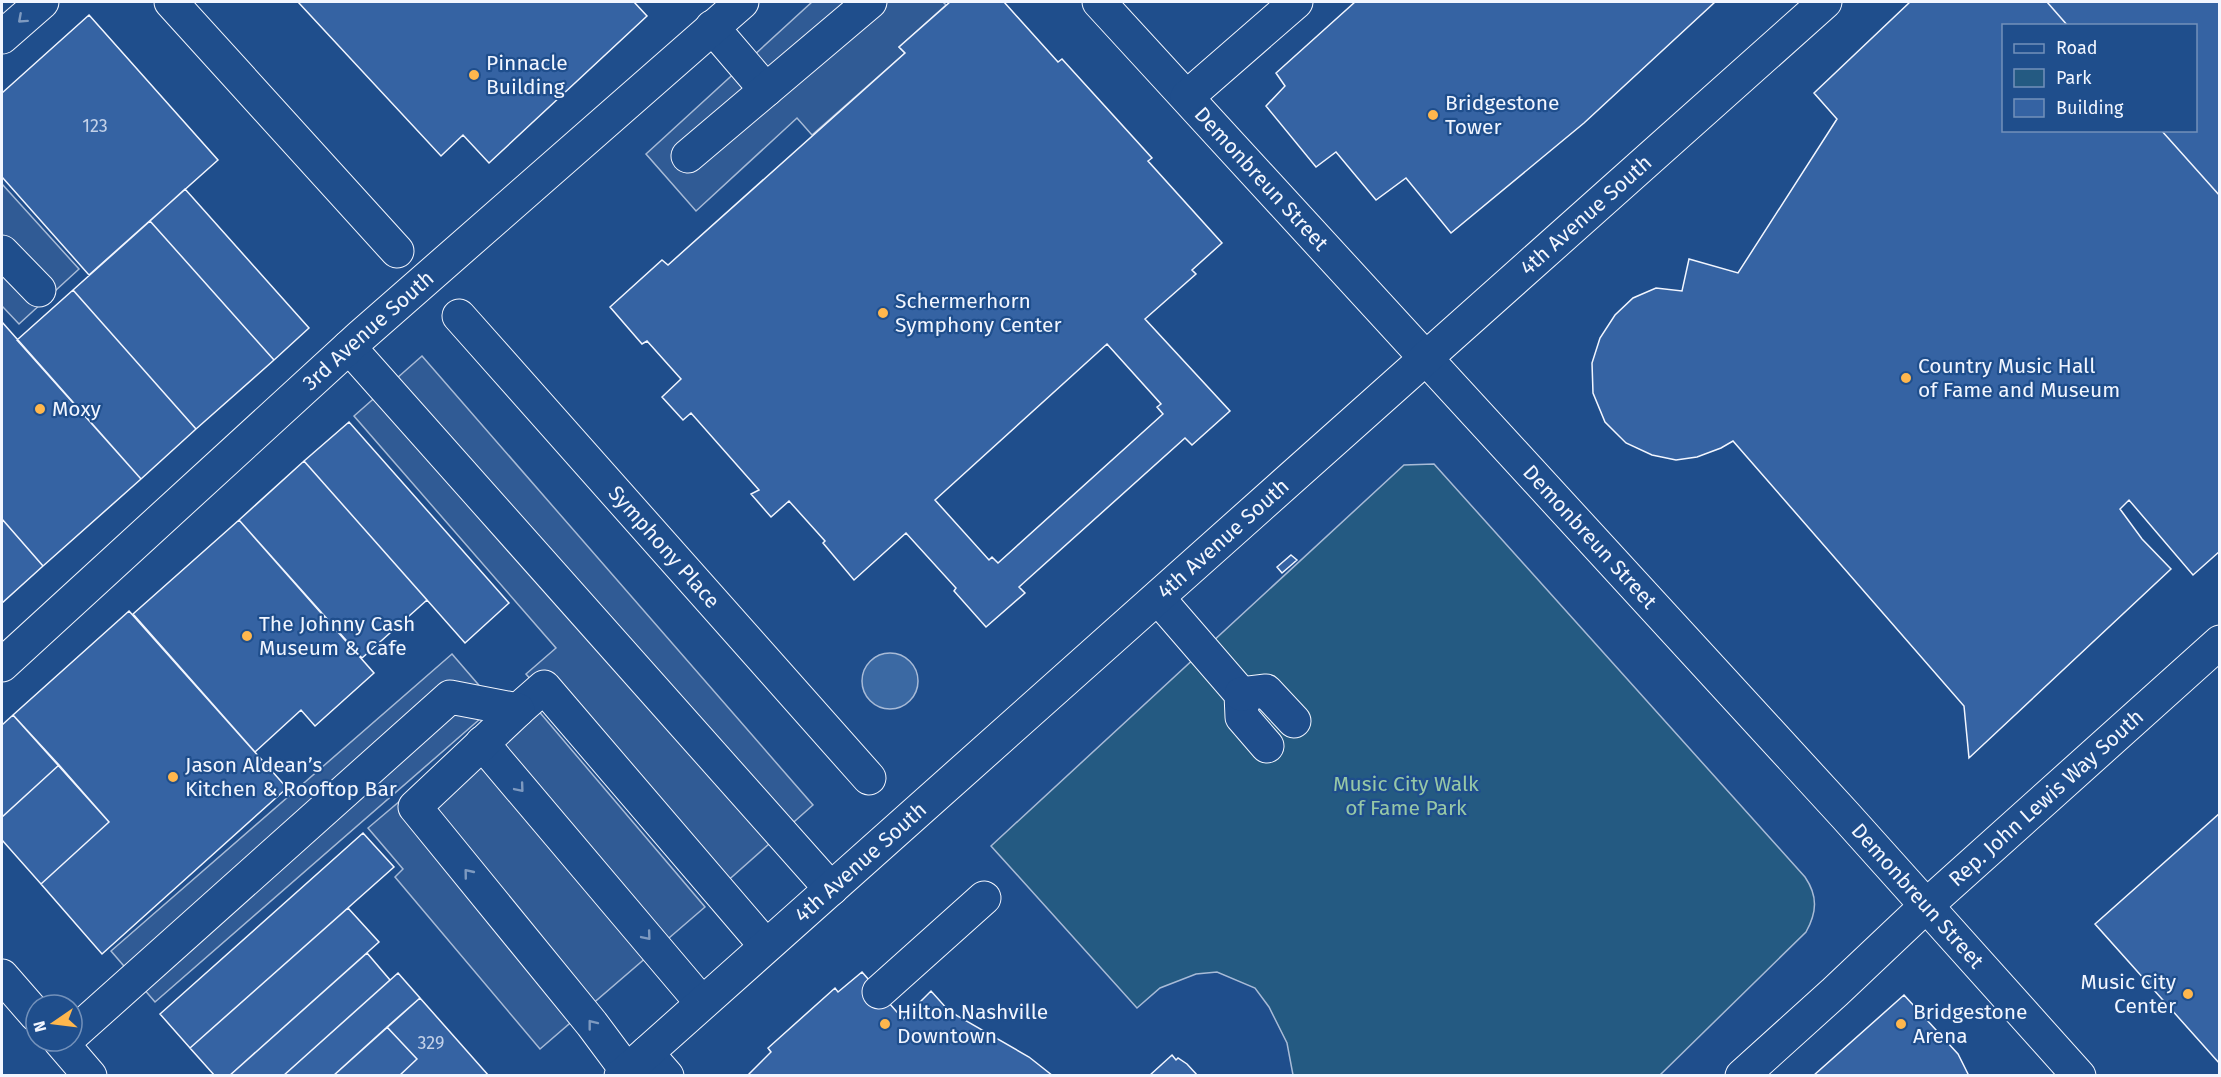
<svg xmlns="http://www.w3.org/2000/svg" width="2221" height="1077" viewBox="0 0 2221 1077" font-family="'Fira Sans',sans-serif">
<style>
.green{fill:#245a82;stroke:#a8bbd7;stroke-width:1.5}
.parking{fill:#305b95;stroke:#a8bbd7;stroke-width:1.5}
.water{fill:#3b69a3;stroke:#a8bbd7;stroke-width:1.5}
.building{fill:#3563a3;stroke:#f2f6ff;stroke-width:1.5;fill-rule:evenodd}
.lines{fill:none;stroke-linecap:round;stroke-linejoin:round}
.minor-casing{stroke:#f2f6ff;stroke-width:35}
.major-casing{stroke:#f2f6ff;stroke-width:35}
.minor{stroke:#1f4e8c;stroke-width:33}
.major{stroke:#1f4e8c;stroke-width:33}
.oneway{stroke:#7e9ac0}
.poi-dot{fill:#ffb74d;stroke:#1f4e8c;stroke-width:2}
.labels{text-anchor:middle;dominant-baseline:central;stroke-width:4.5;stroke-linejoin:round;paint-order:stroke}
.number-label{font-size:18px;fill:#c3d1e8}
.poi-label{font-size:21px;fill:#f2f6ff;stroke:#1f4e8c;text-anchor:start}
.street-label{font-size:21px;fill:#f2f6ff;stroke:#1f4e8c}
.park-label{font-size:21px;fill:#97c8a6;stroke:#1f4e8c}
</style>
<rect width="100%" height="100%" fill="#1f4e8c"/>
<!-- green -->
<path class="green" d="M1434 464 1805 877C1818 896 1817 912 1806 932L1660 1075H1293L1287 1043 1269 1007 1255 988 1217 972 1196 974 1160 988 1137 1008 991 846 1404 465Z"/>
<!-- parking -->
<path class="parking" d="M812 2H943L946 5 899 47 905 53 812 135 797 118 696 211 646 154Z
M2 184 79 269 19 324 2 306Z
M422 356 813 805 715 892 526 674 556 648 354 416Z
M452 654 496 705 155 1002 111 951Z
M525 695 705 907 540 1049 395 877 403 869 368 828Z"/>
<!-- water -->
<path class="water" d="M862 681a28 28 0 1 1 56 0a28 28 0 1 1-56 0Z"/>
<!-- building -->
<path class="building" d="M298 2H634L647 16 489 163 463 135 441 156Z
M950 2H1004L1058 62 1062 59 1152 158 1148 161 1222 243 1192 270 1196 274 1145 319 1230 411 1192 445 1185 438 1019 587 1025 593 986 627 954 591 956 588 906 533 854 580 823 543 825 541 789 501 771 517 751 494 759 490 691 413 683 420 662 397 681 379 647 341 642 344 610 307 662 260 668 265 905 53 899 47ZM1107 344 1161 404 1157 407 1163 414 998 563 992 557 989 560 935 500Z
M1355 2H1715L1584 123 1451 233 1406 178 1376 200 1336 152 1316 167 1266 106 1285 86 1276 73Z
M1910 2H2047L2068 26H2004V130H2161L2220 196V551L2193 575 2129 500 2120 509 2142 539 2171 569 1969 758 1964 706 1733 441 1721 448 1697 457 1676 460 1652 455 1626 443 1605 422 1593 393 1592 363 1600 338 1615 315 1633 298 1656 288 1682 291 1689 259 1738 273 1837 119 1814 93Z
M2047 2H2220V196L2161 130H2196V26H2068Z
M89 15 218 160 89 275 2 177V93Z
M185 189 309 328 274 360 150 221Z
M150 221 274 360 196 429 73 290Z
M73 290 196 429 141 479 17 340Z
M2 322 141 479 43 566 2 519Z
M349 422 509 603 465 643 304 461Z
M304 461 427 600 362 658 239 520Z
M2 519 43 566 2 603Z
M239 520 374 673 315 726 301 710 255 752 133 614Z
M1291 555 1297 560 1282 573 1277 567Z
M129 611 287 788 102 954 41 884 109 822 13 715Z
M13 715 59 765 2 817V725Z
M59 765 109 822 41 884 2 840V817Z
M2220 813V1064L2095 924Z
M363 833 394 867 190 1048 160 1014Z
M348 908 379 942 229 1076H215L190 1048Z
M367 953 390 980 283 1076H229Z
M862 972 903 1019 931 991 949 1011 1029 1057 1053 1076H747L771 1052 768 1048 835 988 838 992Z
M398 973 420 998 333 1076H283Z
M1904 995 1958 1054 1969 1076H1813Z
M420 998 489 1076H399L417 1059 387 1027Z
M387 1027 417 1059 399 1076H333Z
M1172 1055 1176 1060 1178 1058 1187 1064 1198 1076H1149Z"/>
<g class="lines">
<defs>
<g id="minor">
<path d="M171 2 397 251"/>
<path id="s1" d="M1099 2 1845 815 2079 1076"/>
<path d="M712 27 766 90"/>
<path d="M2 37 42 2"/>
<path d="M1187 97 1296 2"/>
<path d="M688 156 870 2"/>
<path d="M2 252 39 290"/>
<path id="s2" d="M459 316 869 778"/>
<path d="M349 347 831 889"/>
<path d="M1158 598 1241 694 1242 717 1267 746"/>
<path id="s3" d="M2 665 360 337 742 2"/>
<path d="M1241 694 1266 691 1294 721"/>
<path d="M518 710 544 687 766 946"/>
<path d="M482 743 702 1003"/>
<path d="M879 992 984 898"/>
<path d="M72 1035 450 697 518 710 415 807 592 1024 627 1071"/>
<path d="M647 1053 667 1076"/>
<path id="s4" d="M621 1076 1825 2"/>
<path id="s5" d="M1742 1076 1835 992 1927 905 2220 642"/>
</g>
<path id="major" d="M2 976 36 1015
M60 1041 90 1076"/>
</defs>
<!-- minor casing -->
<use href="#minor" class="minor-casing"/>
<!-- major casing -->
<use href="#major" class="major-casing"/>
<!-- minor -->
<use href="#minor" class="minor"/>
<!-- major -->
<use href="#major" class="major"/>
</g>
<!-- one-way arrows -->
<defs><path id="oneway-chevron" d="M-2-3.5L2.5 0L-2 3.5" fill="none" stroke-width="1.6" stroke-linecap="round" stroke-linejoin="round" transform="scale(1.5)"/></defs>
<g class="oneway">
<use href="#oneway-chevron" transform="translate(22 19) rotate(138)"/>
<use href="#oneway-chevron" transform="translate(520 788) rotate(50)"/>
<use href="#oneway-chevron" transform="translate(468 873) rotate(-129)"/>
<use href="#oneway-chevron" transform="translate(647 936) rotate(50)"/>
<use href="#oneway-chevron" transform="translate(592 1024) rotate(-128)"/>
</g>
<!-- markers -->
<g class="poi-dot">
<circle cx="474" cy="75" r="6"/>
<circle cx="1433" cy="115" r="6"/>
<circle cx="883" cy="313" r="6"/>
<circle cx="1906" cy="378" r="6"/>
<circle cx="40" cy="409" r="6"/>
<circle cx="247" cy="636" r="6"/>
<circle cx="173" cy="777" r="6"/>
<circle cx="2188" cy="994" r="6"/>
<circle cx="885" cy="1024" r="6"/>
<circle cx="1901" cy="1024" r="6"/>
</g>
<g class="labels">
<!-- number labels -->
<g class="number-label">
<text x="95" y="126">123</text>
<text x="431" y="1043">329</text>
</g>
<!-- poi labels -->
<g class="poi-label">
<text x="486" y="63">Pinnacle<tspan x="486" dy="24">Building</tspan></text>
<text x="1445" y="103">Bridgestone<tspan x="1445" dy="24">Tower</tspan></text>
<text x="895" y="301">Schermerhorn<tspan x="895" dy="24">Symphony Center</tspan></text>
<text x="1918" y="366">Country Music Hall<tspan x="1918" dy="24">of Fame and Museum</tspan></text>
<text x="52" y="409">Moxy</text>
<text x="259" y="624">The Johnny Cash<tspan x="259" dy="24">Museum &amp; Cafe</tspan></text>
<text x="185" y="765">Jason Aldean’s<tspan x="185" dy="24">Kitchen &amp; Rooftop Bar</tspan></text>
<text x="2176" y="982" text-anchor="end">Music City<tspan x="2176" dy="24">Center</tspan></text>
<text x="897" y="1012">Hilton Nashville<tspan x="897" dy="24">Downtown</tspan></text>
<text x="1913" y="1012">Bridgestone<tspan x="1913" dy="24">Arena</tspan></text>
</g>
<!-- street labels -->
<g class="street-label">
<text stroke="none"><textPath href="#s1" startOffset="240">Demonbreun Street</textPath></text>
<text stroke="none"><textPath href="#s4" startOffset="1293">4th Avenue South</textPath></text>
<text stroke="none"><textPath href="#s3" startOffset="496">3rd Avenue South</textPath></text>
<text stroke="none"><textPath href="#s1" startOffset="726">Demonbreun Street</textPath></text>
<text stroke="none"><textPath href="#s4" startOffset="807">4th Avenue South</textPath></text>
<text stroke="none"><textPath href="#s2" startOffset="309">Symphony Place</textPath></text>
<text stroke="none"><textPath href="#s5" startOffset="412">Rep. John Lewis Way South</textPath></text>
<text stroke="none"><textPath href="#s4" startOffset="321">4th Avenue South</textPath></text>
<text stroke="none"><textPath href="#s1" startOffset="1212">Demonbreun Street</textPath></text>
</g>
<!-- park labels -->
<g class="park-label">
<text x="1406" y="784">Music City Walk<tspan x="1406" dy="24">of Fame Park</tspan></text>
</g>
</g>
<!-- border -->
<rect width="2221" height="1077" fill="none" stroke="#f2f6ff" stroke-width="6"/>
<!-- legend -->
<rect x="2002" y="24" width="195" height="108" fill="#1f4e8c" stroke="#7391ba" stroke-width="1.5"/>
<rect x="2014" y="44" width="30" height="9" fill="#1f4e8c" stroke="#7391ba" stroke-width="1.5"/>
<text x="2056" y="54" font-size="18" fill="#f2f6ff">Road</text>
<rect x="2014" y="69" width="30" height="18" fill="#245a82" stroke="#7391ba" stroke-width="1.5"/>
<text x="2056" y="84" font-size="18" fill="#f2f6ff">Park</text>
<rect x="2014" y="99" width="30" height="18" fill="#3563a3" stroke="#7391ba" stroke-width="1.5"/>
<text x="2056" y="114" font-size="18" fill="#f2f6ff">Building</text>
<!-- north arrow -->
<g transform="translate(54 1023) rotate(256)"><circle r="28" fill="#1f4e8c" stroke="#7391ba" stroke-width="1.5"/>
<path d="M0-4.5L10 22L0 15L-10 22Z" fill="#ffb74d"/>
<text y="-9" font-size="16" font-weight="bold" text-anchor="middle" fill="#f2f6ff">N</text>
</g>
</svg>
